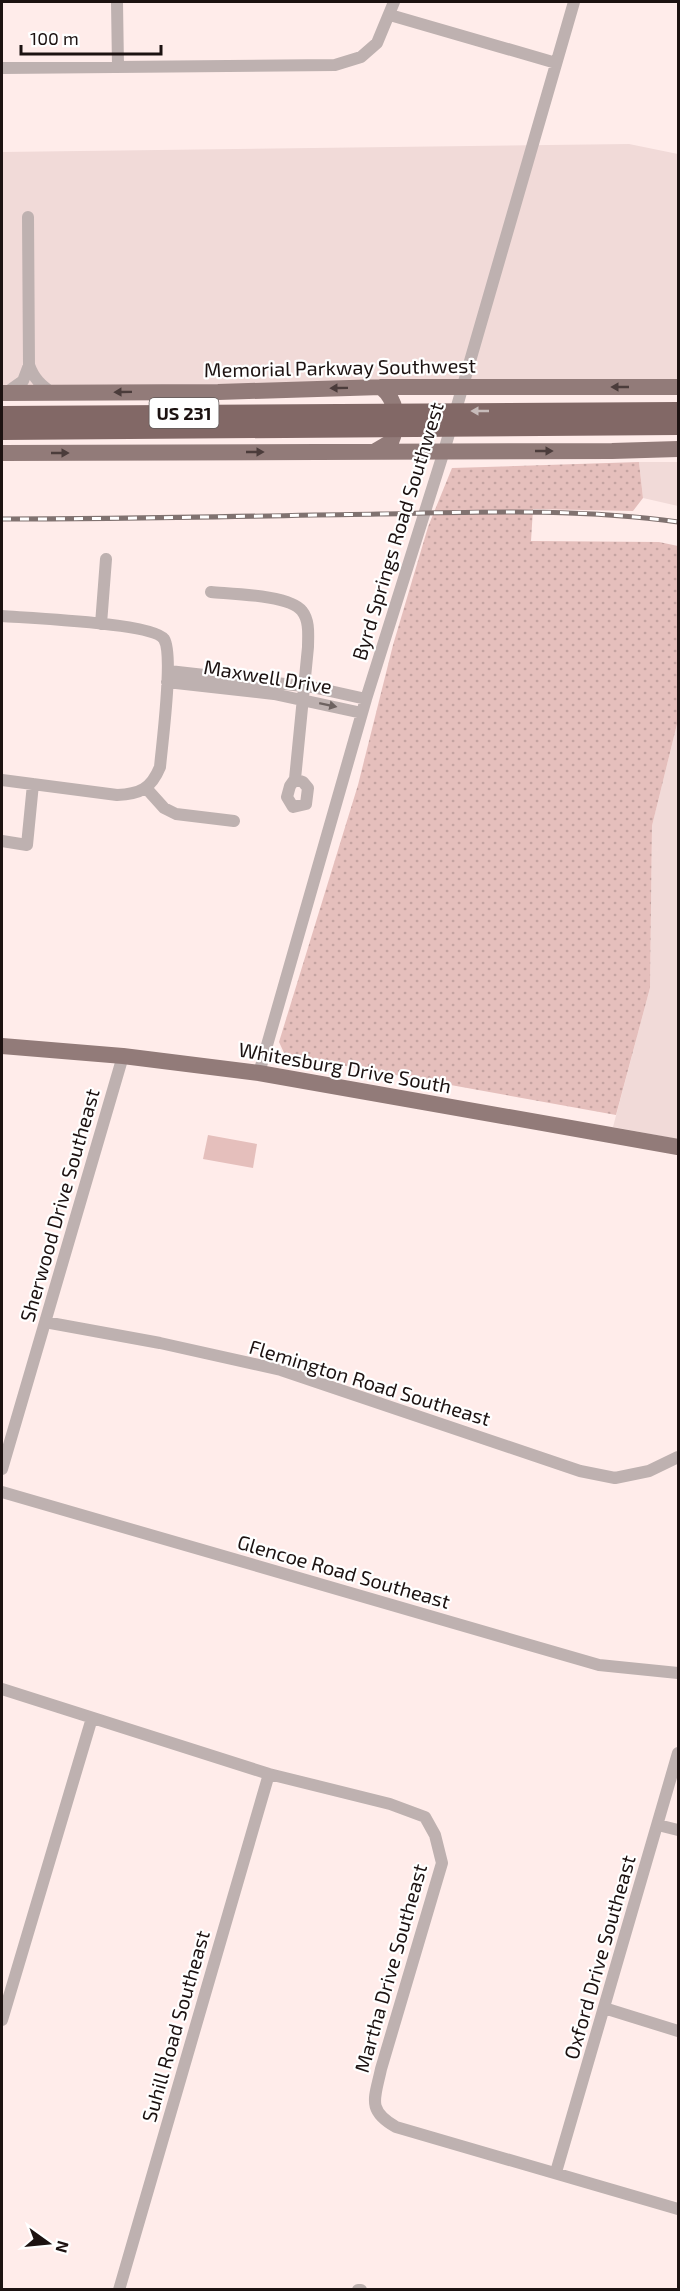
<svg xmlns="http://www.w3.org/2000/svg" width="680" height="2291" viewBox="0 0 680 2291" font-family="'Exo 2',sans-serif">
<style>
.built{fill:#f1dad8}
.grass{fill:url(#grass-dots)}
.garden{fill:#e5bfbc}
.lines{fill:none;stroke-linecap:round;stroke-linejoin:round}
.minor{stroke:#beb1b0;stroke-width:12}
.major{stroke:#927b79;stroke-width:16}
.highway{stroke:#826866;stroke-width:18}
.rail-casing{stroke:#807270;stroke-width:5}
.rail{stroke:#fff;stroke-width:3;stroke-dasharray:9;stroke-linecap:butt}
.oneway{fill:#4b3c3b}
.oneway2{fill:#c7bbba}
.oneway3{fill:#6d6260}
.labels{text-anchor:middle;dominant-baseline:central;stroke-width:4.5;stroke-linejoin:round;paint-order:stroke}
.shield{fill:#fff;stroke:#605958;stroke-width:1.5}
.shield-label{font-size:18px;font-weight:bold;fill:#1c1211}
.street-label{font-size:20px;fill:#1c1211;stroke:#fff}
</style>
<defs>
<pattern id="grass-dots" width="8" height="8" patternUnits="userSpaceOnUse" patternTransform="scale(1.5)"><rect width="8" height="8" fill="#e5bfbc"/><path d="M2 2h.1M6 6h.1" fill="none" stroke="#c4a3a1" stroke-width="1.8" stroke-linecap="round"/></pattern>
</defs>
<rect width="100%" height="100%" fill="#ffecea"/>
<!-- built -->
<path class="built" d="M629 144 678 154V381L2 386V152Z
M639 462H678V506L643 498Z
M678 720V1139L613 1127 650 988 652 826Z"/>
<!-- grass -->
<path class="grass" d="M639 462 643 498 633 511 533 509 531 541 659 542 678 546V720L652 826 650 988 616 1115 285 1055 279 1042 358 785 393 645 428 527 452 468Z"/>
<!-- garden -->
<path class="garden" d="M208 1135 257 1144 253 1168 203 1159Z"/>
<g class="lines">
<!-- minor -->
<path class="minor" d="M117 2 118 67
M390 15 556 63
M2 68 335 65 361 57 377 43 394 2
M28 217 29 365C34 379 41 385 52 393
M6 393 23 381 29 365
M211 592C232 594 290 595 302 611 310 621 308 636 308 647L295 779
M2 616C27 618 153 623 164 639 174 655 162 744 160 767 151 789 140 794 117 795L2 780
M101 624 106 559
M169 671 312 687 366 699
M167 682 274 694 362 713
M295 779 303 782 308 788 306 804 293 807 287 797 290 786Z
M146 788 164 808 176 814 234 821
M2 841 27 845 33 784
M259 1073 366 699 444 451 574 2
M45 1322 160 1343 281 1370 580 1471 615 1478 649 1471 678 1457
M2 1469 123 1056
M2 1492 599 1665 678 1673
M2 1689 269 1774 390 1804 425 1817 435 1835 442 1863 381 2069C375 2098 366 2110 396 2127L678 2209
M658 1825 678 1830
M604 2008 678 2031
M2 2020 92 1718
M556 2172 678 1753
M119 2290 269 1774
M358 2290H361"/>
<!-- major -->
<path class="major" d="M2 393 218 392 381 387H678
M374 452 391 442C399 423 398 401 381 387
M2 453 612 451 678 449
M2 1046 123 1056 259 1073 678 1147"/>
<!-- highway -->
<path class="highway" d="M2 415 678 411
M2 431 678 426"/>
<defs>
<path id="rail" d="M2 519C127 519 253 516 379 514 478 512 580 508 678 522"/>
</defs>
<!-- rail casing -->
<use href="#rail" class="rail-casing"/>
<!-- rail -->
<use href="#rail" class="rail"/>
</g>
<!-- one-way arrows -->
<defs><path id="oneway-solid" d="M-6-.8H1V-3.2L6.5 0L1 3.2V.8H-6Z" transform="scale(1.5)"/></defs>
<g class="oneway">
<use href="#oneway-solid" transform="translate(620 387) rotate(180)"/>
<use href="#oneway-solid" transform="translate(339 388) rotate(179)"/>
<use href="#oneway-solid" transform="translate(123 392) rotate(179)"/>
<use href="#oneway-solid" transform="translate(544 451)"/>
<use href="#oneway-solid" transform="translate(255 452)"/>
<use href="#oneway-solid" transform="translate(60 453)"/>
</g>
<use class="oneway2" href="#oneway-solid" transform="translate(480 411) rotate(180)"/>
<use class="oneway3" href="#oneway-solid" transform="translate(328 705) rotate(12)"/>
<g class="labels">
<!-- shield labels -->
<rect class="shield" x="149.5" y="398" width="69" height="30" rx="4.5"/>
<g class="shield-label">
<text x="184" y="413">US 231</text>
</g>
<!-- street labels -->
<g class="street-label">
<text transform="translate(340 367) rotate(-1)">Memorial Parkway Southwest</text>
<text transform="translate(397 531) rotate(-73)">Byrd Springs Road Southwest</text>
<text transform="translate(268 676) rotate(9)">Maxwell Drive</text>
<text transform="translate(345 1067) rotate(10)">Whitesburg Drive South</text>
<text transform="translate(59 1205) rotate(-74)">Sherwood Drive Southeast</text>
<text transform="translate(370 1382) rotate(17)">Flemington Road Southeast</text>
<text transform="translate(344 1571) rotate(16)">Glencoe Road Southeast</text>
<text transform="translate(599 1957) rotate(-74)">Oxford Drive Southeast</text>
<text transform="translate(390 1968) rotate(-74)">Martha Drive Southeast</text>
<text transform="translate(175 2026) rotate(-74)">Suhill Road Southeast</text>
</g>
</g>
<!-- border -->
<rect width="680" height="2291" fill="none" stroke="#1c1211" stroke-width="6"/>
<!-- north arrow -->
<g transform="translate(48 2243) rotate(105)" stroke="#ffffff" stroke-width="4.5" paint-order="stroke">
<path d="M0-4.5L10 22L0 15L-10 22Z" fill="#1c1211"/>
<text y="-9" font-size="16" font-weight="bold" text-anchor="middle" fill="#1c1211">N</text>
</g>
<!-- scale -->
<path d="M21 45v9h140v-9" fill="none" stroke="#1c1211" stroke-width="3"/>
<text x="30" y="45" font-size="18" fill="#1c1211" stroke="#ffffff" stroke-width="4.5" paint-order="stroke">100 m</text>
</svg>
